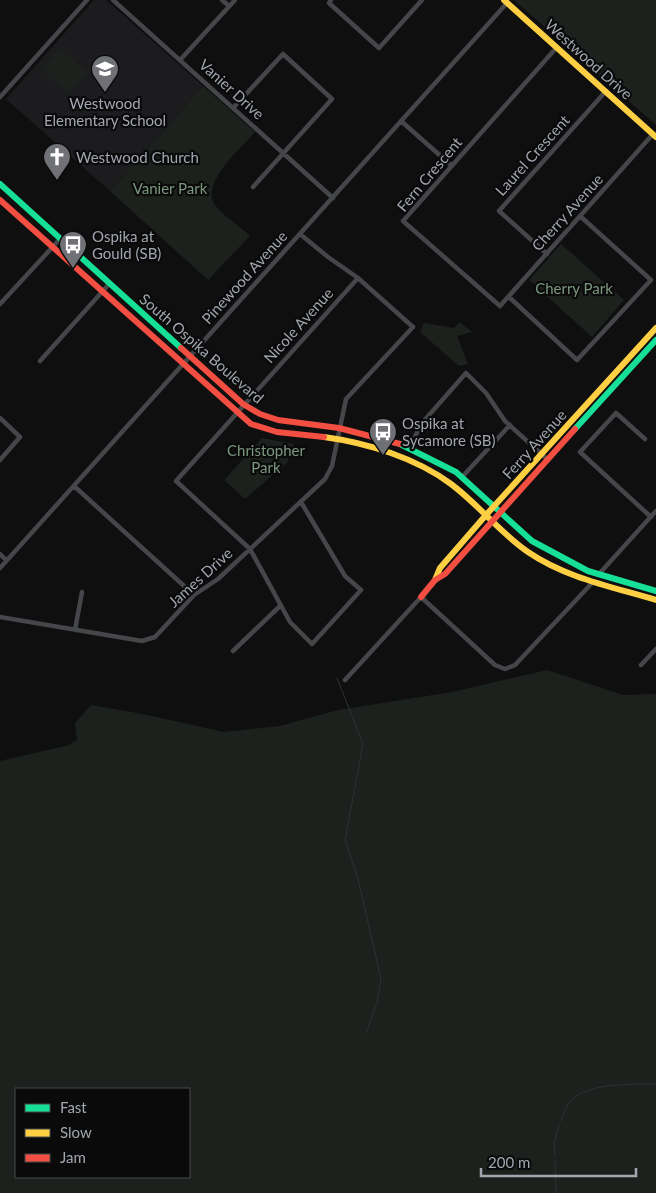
<svg xmlns="http://www.w3.org/2000/svg" width="656" height="1193" viewBox="0 0 656 1193" font-family="Lato,sans-serif">
<style>
.built{fill:#1c1c1e}
.green{fill:#1c211d;fill-rule:evenodd}
.lines{fill:none;stroke-linecap:round;stroke-linejoin:round}
.stream{stroke:#2b3237;stroke-width:1}
.street{stroke:#454649;stroke-width:4.5}
.fast{stroke:#16e098;stroke-width:6}
.slow{stroke:#ffcf43;stroke-width:6}
.jam{stroke:#f24e42;stroke-width:6}
.labels{text-anchor:middle;dominant-baseline:central;stroke-width:4.5;stroke-linejoin:round;paint-order:stroke}
.street-label{font-size:15px;fill:#a2a6af;stroke:#0a0a0b}
.poi-label{font-size:15px;fill:#a2a6af;stroke:#0a0a0b;text-anchor:start}
.park-label{font-size:15px;fill:#7b987e;stroke:#0a0a0b}
</style>
<rect width="100%" height="100%" fill="#0f0f10"/>
<!-- built -->
<path class="built" d="M94 0H106L203 86 110 191 6 99Z"/>
<!-- green -->
<path class="green" d="M514 0H656V125Z
M60 48 88 74 69 95 41 70Z
M203 86 255 132C242 147 199 184 215 205 224 217 240 226 250 236L208 280 110 191Z
M561 244 624 300 592 337 529 280Z
M460 322 472 332 457 336 468 364 459 366 420 332 424 323 454 328Z
M262 438 294 444 287 463 245 499 224 480Z
M547 670 623 695 656 694V1193H0V761L69 745 77 740 75 723 91 705 143 714 224 732 280 726 338 710 452 692ZM16 1089H189V1177H16Z"/>
<g class="lines">
<!-- stream -->
<path class="stream" d="M337 678 363 744 345 840 358 879 381 979 377 1003 366 1033
M561 1121C563 1114 566 1106 571 1100 587 1083 634 1084 656 1084
M555 1155 554 1144 559 1125
M555 1160 556 1193"/>
<!-- street -->
<path class="street" d="M113 0 333 198
M222 0 229 6
M331 0 329 3 379 48 422 0
M557 47 403 221 500 306 653 134
M180 60 235 0
M0 97 87 0
M234 107 283 54 332 99 253 187
M401 121 452 166
M547 254 499 211 606 91
M509 297 577 360 651 280 580 216
M0 304 60 239
M40 361 110 283
M0 418 20 437 0 460
M645 439 616 413 580 452 651 517
M409 448 422 423 466 373 486 393 505 421 548 460
M462 477 510 425
M74 486 194 595
M301 502 345 576 361 590 312 644 290 622 250 549 176 481 358 278
M0 554 6 560
M0 568 507 3
M599 574 656 511
M0 617 142 641 155 637 194 595 218 579 325 479 332 466 346 399 413 327 358 278 328 257 300 234
M75 630 82 592
M233 651 280 606
M641 665 656 649
M345 680 421 597 495 665 505 669 515 665 593 582"/>
<!-- fast -->
<path class="fast" d="M0 184 181 348
M575 429 656 340
M400 444 456 472 532 541 588 571 656 591"/>
<!-- slow -->
<path class="slow" d="M504 0 656 137
M324 437C368 443 416 458 451 484 478 504 500 533 528 552 566 578 613 587 656 600
M435 580 440 568 486 515 656 328"/>
<!-- jam -->
<path class="jam" d="M0 200 251 424 277 432 324 437
M181 348 243 404 260 414 278 420 339 428 400 444
M421 597 435 580 445 574 575 429"/>
</g>
<!-- icons -->
<defs>
<symbol id="school-pin" viewBox="-11 -11 22 30"><path d="M0 17L-7.5 6A9.5 9.5 0 1 1 7.5 6Z" fill="#6f7177" stroke="#0a0a0b"/><path d="M0-5L7-2L0 1L-7-2ZM-4 1L0 2.5L4 1V4Q0 6-4 4Z" fill="#fff"/></symbol>
<symbol id="church-pin" viewBox="-11 -11 22 30"><path d="M0 17L-7.5 6A9.5 9.5 0 1 1 7.5 6Z" fill="#6f7177" stroke="#0a0a0b"/><path d="M-1.2-6h2.4v3.5h3.3v2.4h-3.3V6h-2.4V-.1h-3.3v-2.4h3.3Z" fill="#fff"/></symbol>
<symbol id="bus-pin" viewBox="-11 -11 22 30"><path d="M0 17L-7.5 6A9.5 9.5 0 1 1 7.5 6Z" fill="#6f7177" stroke="#0a0a0b"/><path d="M-5-6H5V4H4V6H2V4H-2V6H-4V4H-5ZM-3.5-4V0h7V-4ZM-3.5 1.2v1.5H-2V1.2ZM2 1.2v1.5H3.5V1.2Z" fill="#fff"/></symbol>
</defs>
<g fill-rule="evenodd">
<use href="#school-pin" x="89" y="53" width="32" height="43"/>
<use href="#church-pin" x="41" y="141" width="32" height="43"/>
<use href="#bus-pin" x="57" y="229" width="32" height="43"/>
<use href="#bus-pin" x="367" y="416" width="32" height="43"/>
</g>
<g class="labels">
<!-- street labels -->
<g class="street-label">
<text transform="translate(589 59) rotate(42)">Westwood Drive</text>
<text transform="translate(232 89) rotate(42)">Vanier Drive</text>
<text transform="translate(532 155) rotate(-48)">Laurel Crescent</text>
<text transform="translate(429 174) rotate(-50)">Fern Crescent</text>
<text transform="translate(567 212) rotate(-48)">Cherry Avenue</text>
<text transform="translate(244 277) rotate(-48)">Pinewood Avenue</text>
<text transform="translate(298 325) rotate(-48)">Nicole Avenue</text>
<text transform="translate(202 348) rotate(41)">South Ospika Boulevard</text>
<text transform="translate(534 444) rotate(-48)">Ferry Avenue</text>
<text transform="translate(200 577) rotate(-42)">James Drive</text>
</g>
<!-- poi labels -->
<g class="poi-label">
<text x="105" y="103" text-anchor="middle">Westwood<tspan x="105" dy="17">Elementary School</tspan></text>
<text x="76" y="157">Westwood Church</text>
<text x="92" y="236">Ospika at<tspan x="92" dy="17">Gould (SB)</tspan></text>
<text x="402" y="423">Ospika at<tspan x="402" dy="17">Sycamore (SB)</tspan></text>
</g>
<!-- park labels -->
<g class="park-label">
<text x="170" y="188">Vanier Park</text>
<text x="574" y="288">Cherry Park</text>
<text x="266" y="450">Christopher<tspan x="266" dy="17">Park</tspan></text>
</g>
</g>
<!-- legend -->
<rect x="15" y="1088" width="175" height="90" fill="#0a0a0b" stroke="#47484d"/>
<rect x="25" y="1104" width="25" height="8" fill="#16e098" stroke="#47484d"/>
<text x="60" y="1113" font-size="15" fill="#a2a6af">Fast</text>
<rect x="25" y="1129" width="25" height="8" fill="#ffcf43" stroke="#47484d"/>
<text x="60" y="1138" font-size="15" fill="#a2a6af">Slow</text>
<rect x="25" y="1154" width="25" height="8" fill="#f24e42" stroke="#47484d"/>
<text x="60" y="1163" font-size="15" fill="#a2a6af">Jam</text>
<!-- scale -->
<path d="M481 1168v8h155v-8" fill="none" stroke="#a2a6af" stroke-width="2.5"/>
<text x="488" y="1168" font-size="15" fill="#a2a6af" stroke="#0a0a0b" stroke-width="4" paint-order="stroke">200 m</text>
</svg>
